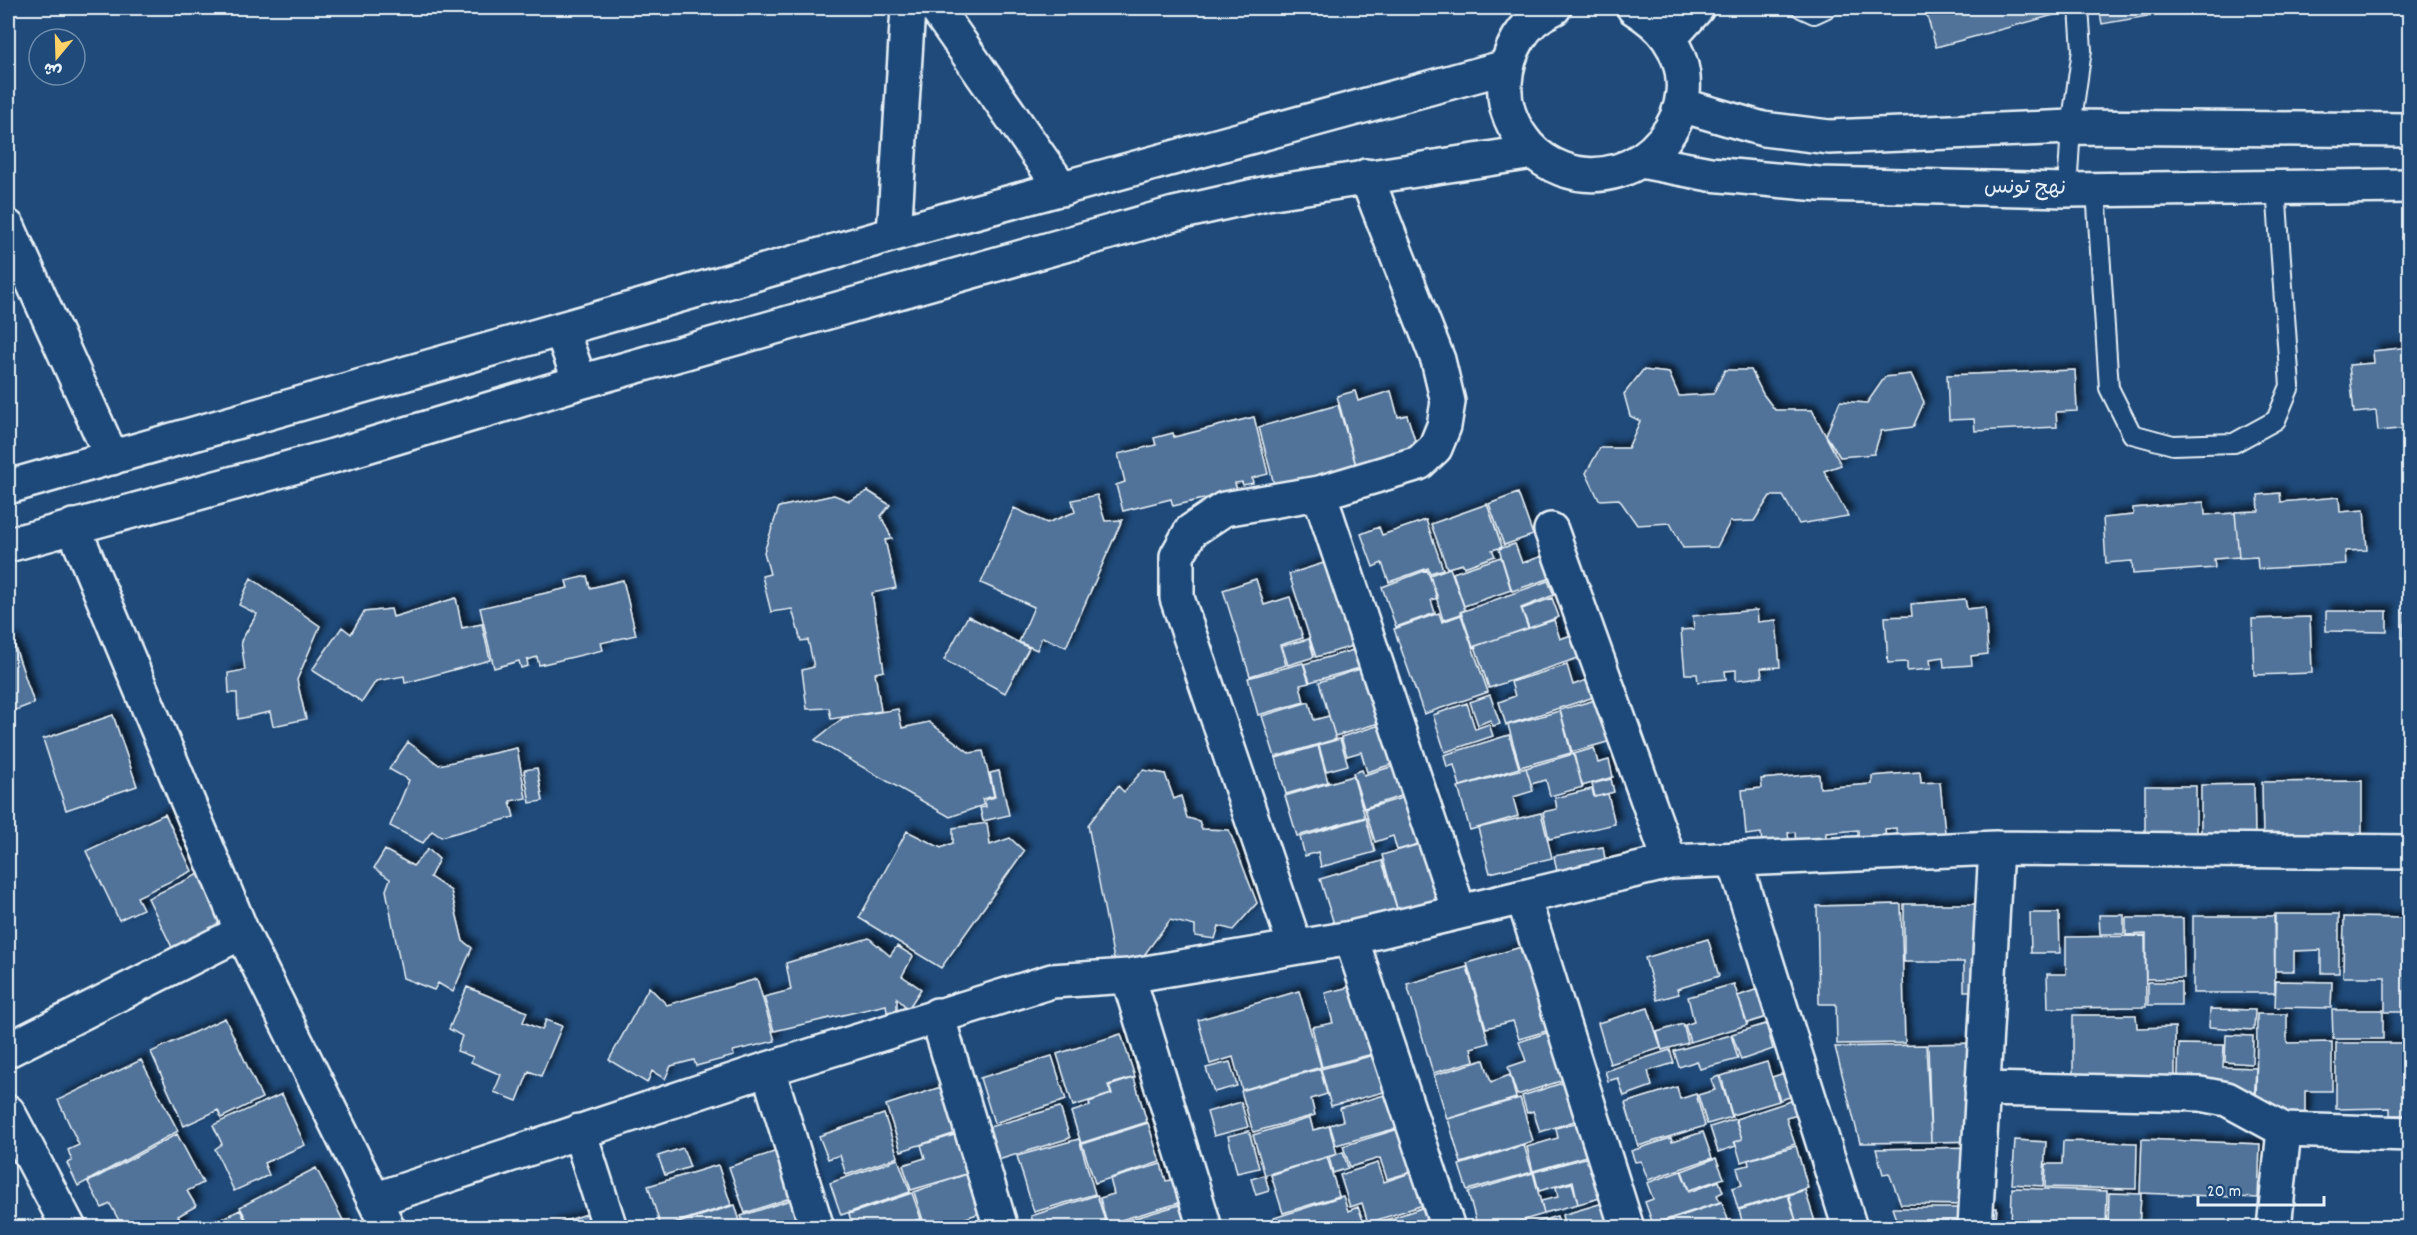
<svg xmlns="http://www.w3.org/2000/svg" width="2417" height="1235" viewBox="0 0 2417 1235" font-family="Dekko,'Playpen Sans Arabic',sans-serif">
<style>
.building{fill:#517399;stroke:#e8f1f8;stroke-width:1.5;filter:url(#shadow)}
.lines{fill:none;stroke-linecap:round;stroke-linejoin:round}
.lane-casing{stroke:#e8f1f8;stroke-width:22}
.street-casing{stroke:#e8f1f8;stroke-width:38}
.secondary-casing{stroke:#e8f1f8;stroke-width:38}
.lane{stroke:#1f4a7a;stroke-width:18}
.street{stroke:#1f4a7a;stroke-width:33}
.secondary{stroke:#1f4a7a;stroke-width:33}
.labels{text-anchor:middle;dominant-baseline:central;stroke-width:4.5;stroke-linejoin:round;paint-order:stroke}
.street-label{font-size:21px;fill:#e8f1f8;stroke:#1f4a7a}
</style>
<defs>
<filter id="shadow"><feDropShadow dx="5.5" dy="-5.5" stdDeviation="3" flood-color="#0009"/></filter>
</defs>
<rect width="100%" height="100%" fill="#1f4a7a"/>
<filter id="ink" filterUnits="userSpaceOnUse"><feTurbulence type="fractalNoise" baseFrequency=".0167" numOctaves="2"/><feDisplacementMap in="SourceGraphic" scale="12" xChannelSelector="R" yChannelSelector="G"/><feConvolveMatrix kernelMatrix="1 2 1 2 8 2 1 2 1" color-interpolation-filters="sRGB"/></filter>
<g filter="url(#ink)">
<!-- building -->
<path class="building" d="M1925 8H2064L2065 12 1936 47Z
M2099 8H2170L2171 12 2102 24Z
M2410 347V428L2378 431 2376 411 2354 413 2349 365 2374 363 2373 351Z
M1643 370 1669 373 1679 396 1713 394 1725 370H1751L1763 394 1775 410H1812L1841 465 1824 471 1848 516 1799 524 1783 496H1770L1754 521 1730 522 1717 547 1683 548 1670 523 1637 525 1619 499 1599 500 1586 473 1600 448H1628L1640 421 1630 416 1624 394Z
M2075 370 2077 411 2056 412 2057 427 1975 431 1974 419 1949 420 1947 375Z
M1911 374 1924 402 1913 427 1881 431 1874 454 1840 457 1826 435 1840 401 1867 403 1885 377Z
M1355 391 1358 401 1391 391 1398 417 1407 415 1417 447 1356 465 1337 396Z
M1338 405 1357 469 1276 492 1259 427Z
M1254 417 1268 474 1252 478 1253 483 1243 485 1242 482 1235 483 1237 491 1173 506 1171 499 1123 511 1116 485 1125 482 1118 454 1156 445 1154 438 1173 433 1174 437Z
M868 491 890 505 881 516 892 539 885 540 896 588 872 593 884 671 875 673 881 711 831 719 829 708 807 709 802 670 814 667 808 640 801 641 792 609 771 612 762 576 770 574 764 552 779 507 834 495 849 501Z
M1518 493 1533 535 1504 545 1489 504Z
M2280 493 2281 502 2339 497 2340 512 2364 510 2367 550 2345 551 2346 564 2258 569 2257 557 2239 558 2235 512 2259 511 2258 495Z
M1097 495 1105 521 1122 520 1066 647 1042 637 1037 650 1019 642 1034 607 981 583 1014 508 1047 523 1075 512 1072 500Z
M2204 502 2205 515 2235 513 2239 557 2214 559 2215 568 2133 574 2132 561 2106 563 2103 518 2133 515V508Z
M1487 504 1502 547 1492 550 1495 556 1464 567 1463 564 1447 568 1431 524Z
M1426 520 1443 569 1430 573 1428 568 1389 582 1382 563 1373 567 1361 534 1379 527 1382 535Z
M1515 544 1522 563 1543 556 1551 578 1512 591 1499 549Z
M1346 556 1372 640 1316 657 1289 574Z
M1501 557 1511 590 1464 606 1453 573Z
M1450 568 1465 610 1460 612 1461 614 1443 620 1430 575Z
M1427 570 1438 598 1431 600 1435 613 1396 627 1382 587Z
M587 576 590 588 623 580 636 635 601 643 603 650 539 665 537 657 527 660 528 666 521 668 519 661 494 668 480 608 568 588 566 581Z
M251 578 320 626 297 680 306 719 273 726 270 712 238 719 237 693H229L228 673 245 670 241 641 257 614 239 605Z
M1256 579 1264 605 1290 597 1303 638 1280 645 1286 665 1250 676 1223 590Z
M1548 581 1554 595 1521 608 1528 628 1473 647 1461 612Z
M456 598 462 628 482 624 490 660 405 683 404 676 376 681 362 702 312 670 342 627 351 634 364 612 391 609 393 617Z
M1552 598 1559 617 1529 628 1522 609Z
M1965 599 1967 609 1985 607 1988 654 1971 656 1972 665 1944 667 1943 657 1930 659 1931 669 1907 671V662L1888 663 1885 617 1912 616 1911 604Z
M1757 610 1758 622 1776 620 1780 667 1761 668 1762 677 1736 680V670L1725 671 1726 679 1698 682 1697 674H1685L1681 630 1694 629 1693 616Z
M2326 611H2387V632L2326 631Z
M2403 612H2410V793Z
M1439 613 1442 622 1461 615 1488 692 1424 714 1394 629Z
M968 616 1029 648 1005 693 944 660Z
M2310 617 2312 673 2254 675 2252 619Z
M1554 620 1560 639 1577 633 1584 656 1489 688 1475 646Z
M1309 639 1314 657 1288 665 1282 646Z
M13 641 34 703 8 713V643Z
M1357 649 1363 667 1310 682 1304 664Z
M1382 662 1399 717 1335 736 1319 682Z
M1303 663 1309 683 1300 685 1304 702 1258 715 1248 678Z
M1567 665 1573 685 1592 678 1597 696 1506 725 1499 702 1515 696 1511 682Z
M1490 695 1500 724 1493 726 1490 720 1478 725 1470 702Z
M1606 697 1618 739 1572 752 1560 710Z
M1309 702 1314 720 1329 716 1336 739 1275 757 1262 716Z
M1467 703 1475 729 1489 724 1493 736 1445 752 1433 715Z
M898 709 902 728 929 722 970 753 983 751 994 796 982 799 984 805 950 817 815 740 843 718Z
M1560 711 1571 753 1520 767 1508 725Z
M113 715 137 786 66 810 43 739Z
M1400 719 1412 758 1367 772 1361 752 1347 756 1341 737Z
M1509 735 1519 768 1460 786 1454 765 1447 767 1444 755Z
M1340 739 1348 765 1326 771 1319 745Z
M408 742 439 765 517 748 526 798 510 801 514 817 441 837 432 831 423 843 390 826 409 780 389 769Z
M1318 746 1328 782 1286 794 1276 758Z
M1594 748 1598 763 1609 760 1613 777 1582 786 1574 754Z
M1573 754 1583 787 1550 796 1546 780 1531 784 1526 768Z
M1411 761 1420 790 1364 808 1353 773 1362 770 1364 775Z
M537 768 543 801 530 803 524 770Z
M1526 768 1533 791 1513 797 1518 816 1470 830 1458 787Z
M1143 770 1165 774 1174 799 1181 796 1187 818 1199 821 1202 829 1229 830 1257 903 1233 930 1219 926 1215 939 1195 936V926L1170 920 1133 970 1115 965 1088 825 1118 786 1124 792Z
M999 771 1009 815 983 821 980 808 986 807 985 800 995 797 990 773Z
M1920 772 1921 783 1940 782 1945 833 1897 837 1896 828 1885 829 1886 840 1858 842V830L1826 833V842L1796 844 1795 832 1788 833 1789 841 1762 844 1761 833 1746 835 1742 790 1762 788 1761 779 1819 774 1820 788 1872 784V776Z
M1353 776 1365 817 1297 836 1285 796Z
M1611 779 1614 792 1595 797 1592 784Z
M2362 781V838L2263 839 2262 782Z
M2254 784 2255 838 2201 839V785Z
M2145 786H2196V839H2145Z
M1592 789 1594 797 1608 794 1615 824 1549 839 1543 812 1557 809 1555 798Z
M1429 790 1443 837 1397 850 1393 836 1375 842 1365 809Z
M1541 813 1552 858 1490 873 1478 828Z
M165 814 192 871 137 897 143 909 119 920 86 851Z
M1366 818 1375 852 1321 867 1318 852 1305 856 1300 837Z
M987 823 990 845 1010 838 1024 851 941 968 859 918 907 831 941 848 953 843V828Z
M1438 839 1457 906 1401 922 1382 855Z
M1603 847 1605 859 1637 853 1561 893 1554 856Z
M428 849 439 859 430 877 451 891 463 941 472 948 453 992 438 983 434 990 403 978 386 890 390 879 374 868 385 850 413 866Z
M1382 861 1404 931 1342 950 1320 879Z
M220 864 255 944 183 970 148 898Z
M1901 904 1905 1043 1837 1044 1836 1004H1819L1817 906Z
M1904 904H1995V991H1964V962H1904Z
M2030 913H2059L2060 953H2031Z
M2275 914H2339V973H2321V950L2294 951V971H2275Z
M2099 915H2124V934H2100Z
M2193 916H2274L2275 993H2193Z
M2344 917 2410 918V1012H2385V977H2343Z
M2126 918H2183L2184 978 2146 979V934L2126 935Z
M2145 936 2146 1007 2048 1008 2047 974H2066V937Z
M869 938 890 956 897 946 913 956 902 976 921 989 908 1009 897 998V1010L887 1012 886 1005 774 1031 764 997 791 990 786 963Z
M1708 939 1719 976 1677 989 1679 994 1657 1000 1645 958Z
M1528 945 1553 1029 1519 1039 1513 1021 1486 1028 1467 963Z
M1467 967 1489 1043 1471 1048 1474 1061 1433 1073 1407 984Z
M757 979 775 1041 733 1051 734 1056 696 1066 694 1060 671 1066 665 1079 652 1071 647 1083 609 1060 649 987 667 1005Z
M2276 981 2332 982 2331 1008 2275 1007Z
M1370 982 1388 1050 1322 1067 1312 1027 1333 1023 1325 993Z
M2148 982H2181V1005H2148Z
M1734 984 1747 1025 1690 1042 1685 1025 1694 1022 1688 997Z
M467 987 527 1012 523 1022 542 1030 546 1020 562 1026 541 1076 529 1071 517 1101 494 1092 501 1075 471 1062 473 1057 457 1051 462 1036 449 1029Z
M1758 989 1767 1017 1747 1023 1738 996Z
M1299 991 1321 1067 1242 1090 1233 1057 1210 1064 1198 1020Z
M1648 1008 1661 1048 1610 1064 1598 1023Z
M2210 1009 2255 1010 2254 1030 2209 1027Z
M2332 1010H2383V1039H2333Z
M2257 1014H2287V1043L2332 1042V1091H2305V1122L2256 1123Z
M2073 1015H2136L2137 1028 2175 1027V1081L2073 1082Z
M225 1018 262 1098 221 1118 218 1110 184 1126 151 1052Z
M1683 1024 1688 1043 1662 1050 1657 1032Z
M1766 1024 1773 1049 1741 1060 1732 1034Z
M1561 1028 1576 1076 1517 1095 1508 1067 1526 1061 1519 1042Z
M1121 1034 1135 1077 1108 1085 1111 1094 1073 1106 1057 1054Z
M1731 1035 1738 1059 1700 1069 1697 1061 1679 1067 1674 1051Z
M2226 1035 2253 1036 2252 1064 2225 1062Z
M1983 1043 1984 1141 1931 1142 1928 1044Z
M2336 1043H2410V1115H2390V1108L2336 1109Z
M2179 1044 2224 1045 2223 1067 2256 1068 2254 1104 2177 1101Z
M1926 1045 1931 1142 1860 1143 1835 1047Z
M1670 1050 1674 1063 1648 1071 1652 1086 1624 1096 1618 1078 1608 1081 1605 1071Z
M1390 1051 1399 1088 1331 1106 1321 1069Z
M1052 1056 1066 1100 994 1123 980 1078Z
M141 1060 178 1131 78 1186 67 1163 72 1161 68 1150 79 1145 58 1100Z
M1484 1060 1491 1082 1510 1075 1516 1098 1447 1119 1434 1075Z
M1230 1062 1237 1086 1214 1092 1206 1068Z
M1767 1062 1779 1101 1732 1115 1721 1076Z
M1320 1069 1327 1094 1311 1099 1315 1115 1253 1132 1241 1091Z
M1791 1071 1799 1094 1780 1100 1772 1077Z
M1719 1076 1732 1117 1707 1124 1698 1095 1715 1090 1711 1079Z
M1134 1078 1147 1122 1081 1143 1071 1112 1090 1106 1089 1102 1112 1094 1109 1086Z
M1578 1078 1590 1116 1540 1132 1533 1111 1527 1113 1522 1096Z
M950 1084 965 1130 901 1151 886 1105Z
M1677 1087 1680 1099 1696 1094 1705 1126 1638 1146 1625 1103Z
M1395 1092 1405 1126 1336 1145 1330 1125 1343 1121 1340 1108Z
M282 1094 305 1145 264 1163 269 1175 234 1191 215 1149 222 1144 213 1125Z
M1520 1098 1533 1141 1461 1163 1448 1119Z
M1797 1099 1802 1114 1786 1118 1795 1144 1741 1162 1735 1142 1742 1139 1736 1119Z
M1241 1102 1248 1127 1214 1136 1207 1112Z
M1060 1107 1070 1138 998 1160 989 1127Z
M884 1114 898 1157 846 1175 840 1155 828 1159 819 1136Z
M1310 1118 1313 1130 1329 1126 1337 1154 1265 1175 1253 1135Z
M1590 1119 1600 1152 1533 1171 1527 1147 1558 1138 1556 1128Z
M1735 1119 1742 1139 1734 1142 1736 1146 1718 1152 1710 1127Z
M1148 1123 1160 1162 1095 1183 1082 1144Z
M1405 1127 1418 1170 1387 1179 1380 1158 1350 1167 1343 1146Z
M1249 1131 1259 1168 1237 1173 1228 1136Z
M1703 1132 1712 1158 1648 1180 1641 1161 1635 1162 1631 1151 1671 1138 1672 1142Z
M961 1133 973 1172 911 1190 903 1165 925 1158 921 1145Z
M177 1134 203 1183 187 1191 196 1206 178 1216 184 1226 180 1228H123L110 1204 102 1208 88 1182Z
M1079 1139 1095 1194 1034 1212 1017 1156Z
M2142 1139 2260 1144 2258 1198 2140 1193Z
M2015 1140 2046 1142 2043 1186 2012 1184Z
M2063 1141 2137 1143 2136 1189 2045 1187 2046 1164H2062Z
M801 1143 817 1189 745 1213 729 1167Z
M1524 1145 1532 1172 1467 1190 1459 1165Z
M1796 1146 1808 1188 1738 1209 1732 1188 1742 1185 1737 1168 1749 1165 1748 1160Z
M1978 1147 1973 1205 1901 1204 1889 1173 1883 1174 1876 1149Z
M683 1148 690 1167 665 1175 658 1156Z
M1343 1152 1348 1168 1333 1173 1329 1157Z
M1600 1154 1611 1195 1578 1204 1573 1181 1539 1191 1534 1172Z
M1327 1157 1339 1196 1283 1213 1271 1175Z
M1716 1158 1724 1178 1689 1190 1682 1171Z
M898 1159 910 1192 841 1215 830 1183Z
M1378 1163 1384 1182 1416 1171 1426 1204 1368 1223 1362 1203 1350 1207 1340 1175Z
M1161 1164 1166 1181 1172 1180 1179 1203 1107 1224 1100 1198 1114 1194 1110 1179Z
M718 1165 731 1205 661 1227 648 1186Z
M316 1168 347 1228H251L240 1207Z
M1681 1171 1689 1192 1719 1181 1723 1192 1717 1195 1720 1202 1653 1224 1645 1202 1653 1199 1647 1183Z
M973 1172 980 1213 963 1219 965 1226 962 1228H919L917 1222 923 1220 914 1192Z
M1533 1173 1544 1214 1497 1228H1478L1468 1192Z
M1265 1175 1269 1191 1256 1195 1251 1179Z
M1572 1183 1578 1204 1544 1213 1541 1201 1558 1197 1556 1187Z
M2012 1188 2107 1191 2106 1228H2011Z
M1805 1190 1816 1225 1798 1228 1789 1195Z
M912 1193 921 1219 916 1220 918 1228H853L849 1214Z
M2109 1193 2141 1194 2139 1228H2108Z
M809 1194 820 1227 745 1228 741 1216Z
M1097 1195 1106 1224 1096 1228H1035L1031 1216Z
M1788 1195 1798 1228H1744L1739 1210Z
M1343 1196 1348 1211 1358 1207 1364 1223 1349 1228H1276L1274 1218Z
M1627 1196 1637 1228H1565L1562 1215Z
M1722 1202 1729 1223 1715 1228H1660L1658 1224Z
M735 1205 742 1228H676L675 1224Z
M1179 1205 1186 1228H1113L1112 1225Z
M1425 1207 1432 1228H1365V1227Z
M1892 1208H1997L1995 1228H1899Z
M240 1210 249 1228H213L211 1224Z
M593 1212 598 1228H544Z
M1557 1216 1561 1228H1519Z"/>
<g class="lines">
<defs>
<path id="lane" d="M1801 8 1814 14 1827 8
M2067 190 2071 127 2082 50 2079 8
M2096 190 2109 388 2132 434 2173 445 2234 443 2276 420 2290 386 2276 188"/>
<path id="street" d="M936 8 1062 189
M8 227 112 458
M894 234 908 8
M1319 493 1459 911
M73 526 242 932 388 1228
M1551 530 1670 862
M1734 859 1850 1228
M1523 897 1627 1228
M1351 938 1448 1228
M1295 946 1177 598V556L1191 531 1224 509 1319 493 1419 463 1435 448 1444 426 1448 402 1438 360 1366 176
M1128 976 1205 1228
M937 1015 1001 1228
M8 1050 242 932
M768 1069 817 1228
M1982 1089 2200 1094 2227 1099 2284 1130
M8 1112 69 1228
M579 1131 610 1228
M374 1200 768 1069 1052 981 1128 976 1351 938 1670 862 1996 848 2410 852
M1975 1228 1996 848
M2274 1228 2284 1130 2410 1134"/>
<path id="secondary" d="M1554 8C1523 21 1507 51 1505 83 1503 107 1513 128 1528 146 1537 156 1549 164 1562 169 1640 198 1717 108 1668 38 1659 25 1647 16 1634 8
M1669 39 1697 8
M1681 105 1763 129 1829 137 2071 127 2410 130
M1641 161 1710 174 1819 184 2067 190 2410 186
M561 329 580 382
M8 487 894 234 1506 67
M8 545 333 456 580 382 1174 214 1267 193 1533 152"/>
</defs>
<!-- lane casing -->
<use href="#lane" class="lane-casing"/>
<!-- street casing -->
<use href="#street" class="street-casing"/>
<!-- secondary casing -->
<use href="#secondary" class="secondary-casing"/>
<!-- lane -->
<use href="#lane" class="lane"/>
<!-- street -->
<use href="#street" class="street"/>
<!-- secondary -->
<use href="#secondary" class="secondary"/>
</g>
</g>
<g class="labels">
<!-- street labels -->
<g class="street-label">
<text transform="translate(2025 189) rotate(1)">نهج تونس</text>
</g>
</g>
<!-- margin -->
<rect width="2417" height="1235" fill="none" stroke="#1f4a7a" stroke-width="30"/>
<rect x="15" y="15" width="2387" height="1205" fill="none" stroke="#e8f1f8" stroke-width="2" filter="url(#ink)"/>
<!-- north arrow -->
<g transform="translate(57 57) rotate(199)"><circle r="28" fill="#1f4a7a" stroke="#6f8dac" stroke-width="1.5"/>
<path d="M0-4.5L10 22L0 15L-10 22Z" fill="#ffd166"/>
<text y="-9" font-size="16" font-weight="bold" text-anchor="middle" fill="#e8f1f8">ش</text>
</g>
<!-- scale -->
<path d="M2198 1196v9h126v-9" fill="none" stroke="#e8f1f8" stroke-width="3"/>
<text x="2207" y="1196" font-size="18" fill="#e8f1f8" stroke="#1f4a7a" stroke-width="4.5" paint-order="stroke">20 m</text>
</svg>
